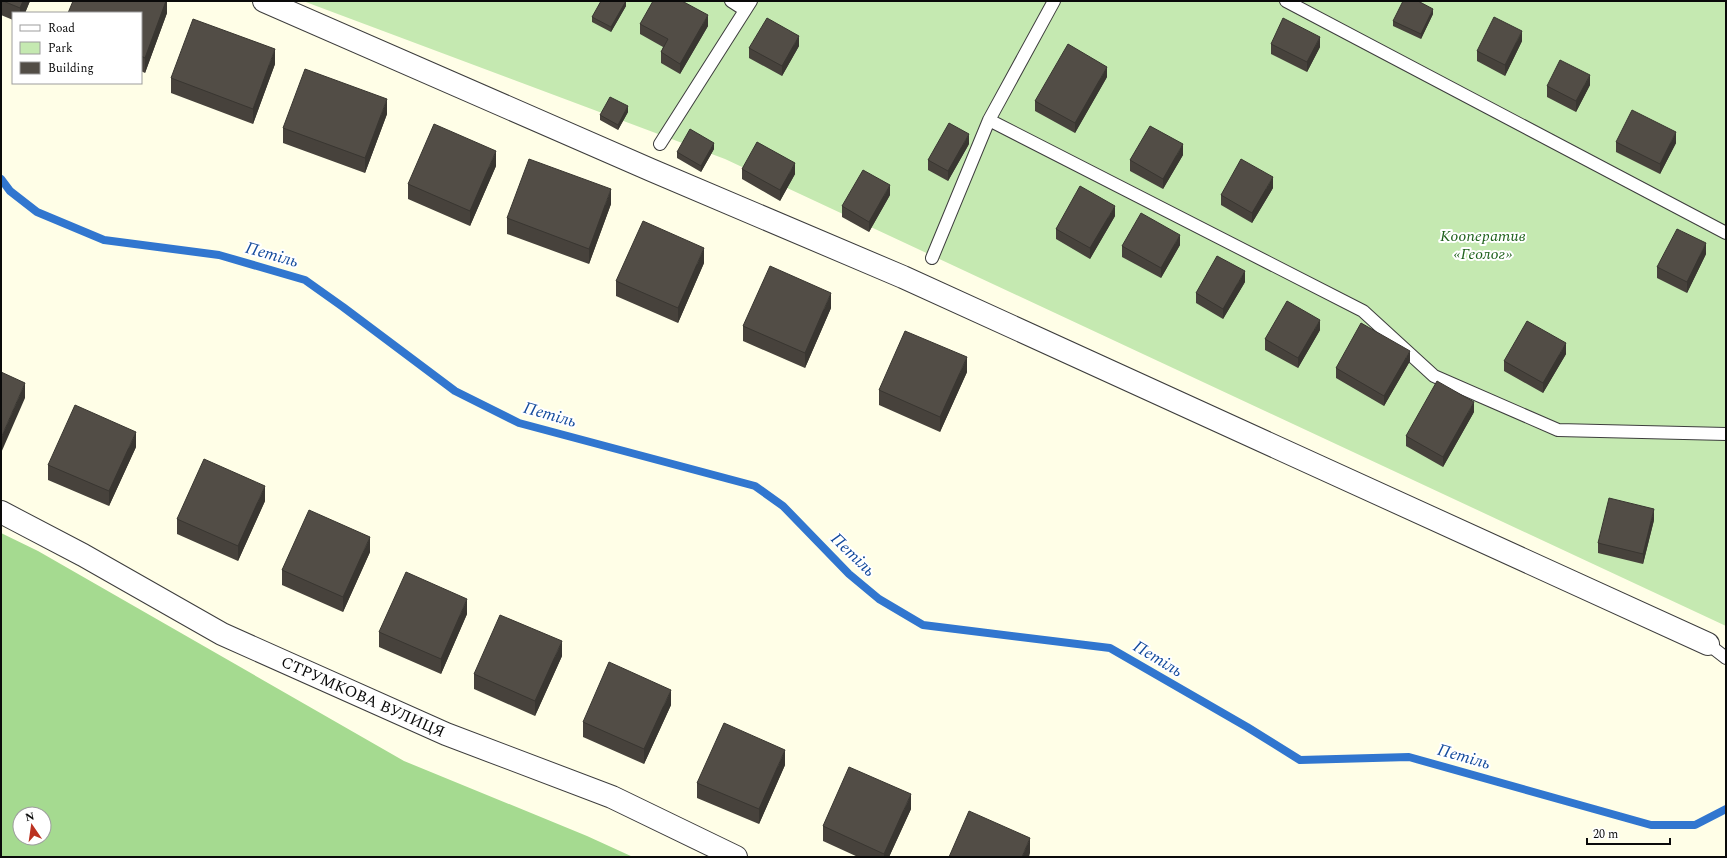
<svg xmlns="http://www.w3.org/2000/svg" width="1727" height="858" viewBox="0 0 1727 858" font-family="Spectral,serif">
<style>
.green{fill:#c5e9b1}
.forest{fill:#a5da90;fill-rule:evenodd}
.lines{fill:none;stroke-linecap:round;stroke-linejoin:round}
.stream{stroke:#3176cf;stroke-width:8}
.lane-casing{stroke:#3d3d3d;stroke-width:14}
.street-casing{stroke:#3d3d3d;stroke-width:24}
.lane{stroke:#fff;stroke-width:12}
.street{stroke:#fff;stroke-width:22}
.wall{fill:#47423c}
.shaded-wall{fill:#393631}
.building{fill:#524d46;stroke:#393631}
.labels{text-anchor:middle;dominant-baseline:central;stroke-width:4;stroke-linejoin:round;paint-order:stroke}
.park-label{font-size:16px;font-style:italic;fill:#1e611b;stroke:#fff}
.street-label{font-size:16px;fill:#0a0a0a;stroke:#fff}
.water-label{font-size:17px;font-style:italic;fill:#134a9c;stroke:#fff}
</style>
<rect width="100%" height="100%" fill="#fffee7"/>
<!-- green -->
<path class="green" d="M303 1H1726V626L725 159Z"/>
<!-- forest -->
<path class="forest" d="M1 533 38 551 404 761 587 836 633 857H1ZM20 814H44V838H20Z"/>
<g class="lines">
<!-- stream -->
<path class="stream" d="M1 179 10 191 37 212 104 240 219 255 305 280 343 307 455 391 519 423 755 486 783 506 849 574 879 599 923 625 1110 648 1247 727 1300 760 1409 757 1651 825H1695L1726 809"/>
<defs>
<path id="lane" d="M731 1 745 10
M1286 1 1726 233
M989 120 1363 311 1434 376 1558 430 1726 434
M660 144 751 1
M932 258 989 120 1054 1
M1708 644 1726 658"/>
<path id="street" d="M264 1 651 170 903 277 1708 644
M1 512 83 555 222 634 446 734 612 797 736 857"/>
</defs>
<!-- lane casing -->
<use href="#lane" class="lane-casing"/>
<!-- street casing -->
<use href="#street" class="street-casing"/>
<!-- lane -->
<use href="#lane" class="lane"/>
<!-- street -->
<use href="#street" class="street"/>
</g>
<!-- wall -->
<path class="wall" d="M1 1H30L25 13H13V20L1 15Z
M167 1V13L145 73 141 71V13Z
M626 1V6L611 32 592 22V17Z
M1433 14 1421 39 1393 26V21Z
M640 24 708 26 680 74 661 63V52L663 47 640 34Z
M1522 41 1505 76 1477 61V51Z
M1271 44 1320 47 1307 72 1271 54Z
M799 46 782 76 749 58V48Z
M275 64 253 124 171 93V78Z
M1107 77 1075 133 1035 111V101Z
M1590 85 1576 112 1547 97V86Z
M628 112 618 130 600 120V115Z
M387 114 365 173 283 143V128Z
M1616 142 1676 143 1660 174 1616 152Z
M969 144 948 181 928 170V160Z
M714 149 701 172 677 158V152Z
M1183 155 1163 189 1130 171V160Z
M496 166 470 226 408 199V184Z
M742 169 795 174 780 201 742 179Z
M1273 188 1252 223 1221 205V195Z
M890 195 869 232 842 217V206Z
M611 204 589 264 507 234V218Z
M1115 216 1090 259 1056 239V229Z
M1180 245 1161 278 1122 257V246Z
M1706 254 1687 293 1657 278V267Z
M704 263 678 323 616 296V281Z
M1245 282 1223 319 1196 303V293Z
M831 308 805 368 743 341V326Z
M1320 330 1298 368 1265 350V339Z
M1566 354 1543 393 1504 371V361Z
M1410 361 1384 406 1336 378V368Z
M967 372 940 432 879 405V390Z
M1474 412 1443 467 1406 446V436Z
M136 447 109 506 48 480V465Z
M265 501 238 561 177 534V519Z
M1654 520 1643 564 1598 553V543Z
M370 552 343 612 282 585V570Z
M467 614 441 674 379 647V632Z
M562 656 535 716 474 689V674Z
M671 705 644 764 583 737V722Z
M785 765 759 824 697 798V783Z
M911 809 889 857H858L823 841V826Z"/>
<!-- shaded-wall -->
<path class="shaded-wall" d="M23 1H30L25 13H20V8Z
M166 1H167V13L145 73V58Z
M626 1V6L611 32V27Z
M1433 9V14L1421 39V34Z
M708 15V26L680 74V64Z
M1522 31V41L1505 76V65Z
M799 36V46L782 76V66Z
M1320 37V47L1307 72V62Z
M275 49V64L253 124V109Z
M1107 67V77L1075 133V123Z
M1590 75V85L1576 112V101Z
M387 99V114L365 173V158Z
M628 106V112L618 130V125Z
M1676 132V143L1660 174V164Z
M969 134V144L948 181V171Z
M714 143V149L701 172V166Z
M1183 144V155L1163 189V179Z
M496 151V166L470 226V211Z
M795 163V174L780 201V190Z
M1273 177V188L1252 223V213Z
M890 185V195L869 232V222Z
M611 189V204L589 264V249Z
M1115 206V216L1090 259V248Z
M1180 235V245L1161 278V268Z
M1706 243V254L1687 293V282Z
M704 248V263L678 323V308Z
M1245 271V282L1223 319V309Z
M831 293V308L805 368V353Z
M1320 320V330L1298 368V358Z
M1566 343V354L1543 393V383Z
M1410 351V361L1384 406V396Z
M967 357V372L940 432V417Z
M25 383V398L1 453V438Z
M1474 402V412L1443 467V457Z
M136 432V447L109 506V491Z
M265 486V501L238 561V546Z
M1654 509V520L1643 564V554Z
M370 537V552L343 612V597Z
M467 599V614L441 674V659Z
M562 641V656L535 716V701Z
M671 690V705L644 764V749Z
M785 750V765L759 824V809Z
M911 794V809L889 857H884V854Z
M1030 838V853L1029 857H1022Z"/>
<!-- building -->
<path class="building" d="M3 1H23L20 8Z
M73 1H166L145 58 141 56V13H68Z
M601 1H626L611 27 592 17Z
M653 1H682L708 15 680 64 661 52 668 39 640 24Z
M1403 1H1418L1433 9 1421 34 1393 21Z
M1494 17 1522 31 1505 65 1477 51Z
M767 18 799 36 782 66 749 48Z
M1283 18 1320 37 1307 62 1271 44Z
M193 19 275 49 253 109 171 78Z
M1068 44 1107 67 1075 123 1035 101Z
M1560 60 1590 75 1576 101 1547 86Z
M305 69 387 99 365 158 283 128Z
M610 97 628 106 618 125 600 115Z
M1632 110 1676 132 1660 164 1616 142Z
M949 123 969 134 948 171 928 160Z
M434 124 496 151 470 211 408 184Z
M1150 126 1183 144 1163 179 1130 160Z
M690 129 714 143 701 166 677 152Z
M757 142 795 163 780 190 742 169Z
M529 159 611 189 589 249 507 218Z
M1241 159 1273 177 1252 213 1221 195Z
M863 170 890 185 869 222 842 206Z
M1080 186 1115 206 1090 248 1056 229Z
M1141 213 1180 235 1161 268 1122 246Z
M643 221 704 248 678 308 616 281Z
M1677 229 1706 243 1687 282 1657 267Z
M1217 256 1245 271 1223 309 1196 293Z
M770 266 831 293 805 353 743 326Z
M1287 301 1320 320 1298 358 1265 339Z
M1527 321 1566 343 1543 383 1504 361Z
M1361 323 1410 351 1384 396 1336 368Z
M905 331 967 357 940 417 879 390Z
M1 372 25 383 1 438Z
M1437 381 1474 402 1443 457 1406 436Z
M75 405 136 432 109 491 48 465Z
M204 459 265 486 238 546 177 519Z
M1609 498 1654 509 1643 554 1598 543Z
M309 510 370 537 343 597 282 570Z
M406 572 467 599 441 659 379 632Z
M500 615 562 641 535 701 474 674Z
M609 662 671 690 644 749 583 722Z
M724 723 785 750 759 809 697 783Z
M849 767 911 794 884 854 823 826Z
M969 811 1030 838 1022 857H949Z"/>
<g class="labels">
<!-- park labels -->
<g class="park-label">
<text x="1483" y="236">Кооператив<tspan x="1483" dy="18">«Геолог»</tspan></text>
</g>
<!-- street labels -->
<g class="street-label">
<text transform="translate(363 697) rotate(24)">СТРУМКОВА ВУЛИЦЯ</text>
</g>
<!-- water labels -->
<g class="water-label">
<text transform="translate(272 255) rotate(16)">Петіль</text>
<text transform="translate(550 415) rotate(16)">Петіль</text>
<text transform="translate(853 555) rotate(44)">Петіль</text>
<text transform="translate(1158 659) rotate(31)">Петіль</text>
<text transform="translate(1464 757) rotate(16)">Петіль</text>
</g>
</g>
<!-- border -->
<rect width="1727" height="858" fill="none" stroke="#0a0a0a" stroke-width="4"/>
<!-- legend -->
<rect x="12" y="12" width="130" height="72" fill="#ffffff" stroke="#9d9d9d"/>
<rect x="20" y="25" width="20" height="6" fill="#ffffff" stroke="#9d9d9d"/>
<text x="48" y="32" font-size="12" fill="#0a0a0a">Road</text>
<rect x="20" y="42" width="20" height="12" fill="#c5e9b1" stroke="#9d9d9d"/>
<text x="48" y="52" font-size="12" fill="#0a0a0a">Park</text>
<rect x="20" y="62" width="20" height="12" fill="#524d46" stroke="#9d9d9d"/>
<text x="48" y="72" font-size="12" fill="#0a0a0a">Building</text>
<!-- north arrow -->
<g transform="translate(32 826) rotate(347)"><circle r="19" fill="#ffffff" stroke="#9d9d9d"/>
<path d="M0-3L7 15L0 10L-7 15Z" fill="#bb3221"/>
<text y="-6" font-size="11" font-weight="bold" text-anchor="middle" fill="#0a0a0a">N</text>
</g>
<!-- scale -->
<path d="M1587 838v6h83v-6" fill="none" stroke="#0a0a0a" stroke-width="2"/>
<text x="1593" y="838" font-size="12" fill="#0a0a0a" stroke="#ffffff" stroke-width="3" paint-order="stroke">20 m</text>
</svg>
